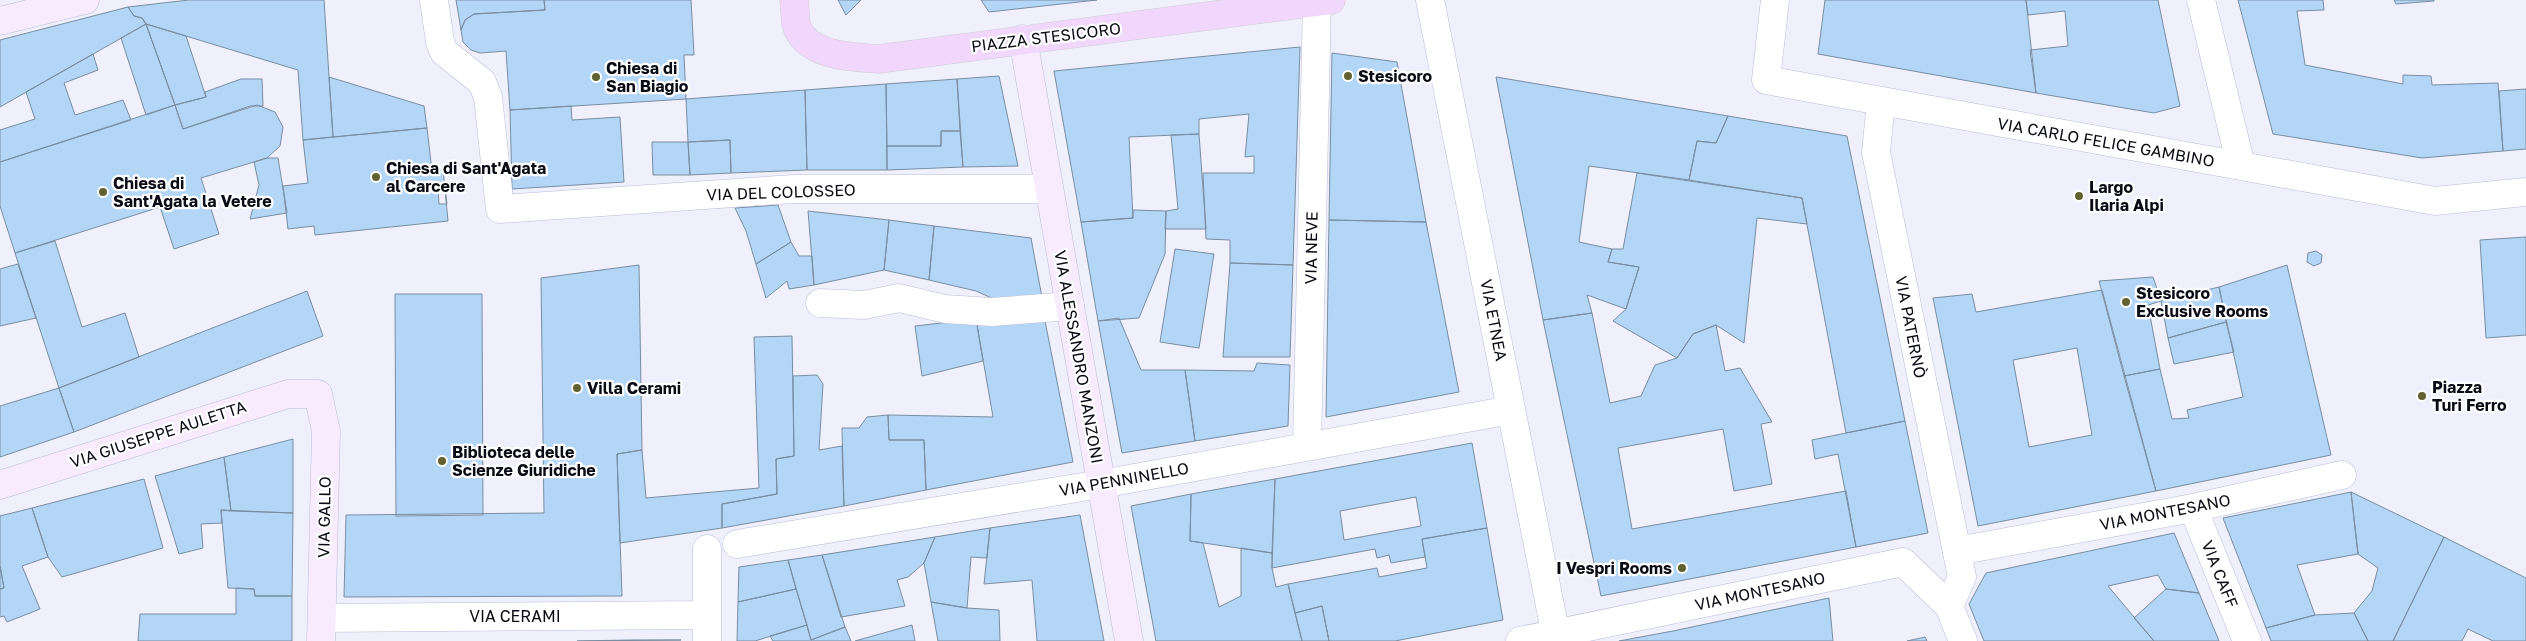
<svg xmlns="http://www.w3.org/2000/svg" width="2526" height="641" viewBox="0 0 2526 641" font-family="'Golos Text',sans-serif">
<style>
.building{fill:#b4d6f6;stroke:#788da2;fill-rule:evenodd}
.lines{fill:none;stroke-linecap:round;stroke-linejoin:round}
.pedestrian-casing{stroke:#babcd9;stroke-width:29}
.minor-casing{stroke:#babcd9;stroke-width:29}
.secondary-casing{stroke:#babcd9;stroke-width:29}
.primary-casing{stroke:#ceced0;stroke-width:29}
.pedestrian{stroke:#fff;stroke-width:28}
.minor{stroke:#fff;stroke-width:28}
.secondary{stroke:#f8ebfe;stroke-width:28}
.primary{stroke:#f1d7fc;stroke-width:28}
.poi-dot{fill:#61622f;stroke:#fff;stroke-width:2}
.labels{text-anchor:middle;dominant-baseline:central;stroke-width:4.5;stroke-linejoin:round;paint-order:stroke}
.street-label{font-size:16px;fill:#0a0b14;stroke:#fff}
.poi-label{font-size:16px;font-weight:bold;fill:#0a0b14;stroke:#fff;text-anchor:start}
</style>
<rect width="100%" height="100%" fill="#eff0fc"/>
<!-- building -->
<path class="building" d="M189 0H324L333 137 303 140 298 70 146 24 142 18 134 16 128 7Z
M456 0H544L545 10 474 14 465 20 461 30Z
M544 0H691L694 55H684L686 99 510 110 506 51 480 53 471 50 463 42 461 30 465 20 474 14 545 10Z
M838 0H861L846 15Z
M981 0H1097L989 12Z
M1825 0H2026L2036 93 1818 54Z
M2026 0H2158L2180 106 2154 113 2036 93 2030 50 2068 46 2065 11 2028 15Z
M2238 0H2323L2324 10 2297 11 2305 65 2403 84V75L2431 76 2432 85 2498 83 2503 151 2422 158 2273 134Z
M2394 0H2434V1L2396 4Z
M128 7 134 16 142 18 146 24 0 107V40Z
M146 24 186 36 206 97 175 105Z
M146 24 175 105 146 115 121 38Z
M1300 47 1293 265 1230 263V240L1206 239 1203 173H1254V156L1245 157 1249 114 1199 119V134L1129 137 1133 218 1081 222 1054 71Z
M1332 53 1397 62 1426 222 1329 220Z
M93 54 98 70 64 83 75 115 123 100 131 120 0 162V130L35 119 26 92Z
M999 76 1018 166 963 167 957 79Z
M329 77 424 106 427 128 333 137Z
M1496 77 1728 116 1716 143 1697 141 1689 180 1589 166 1579 242 1612 249 1608 262 1639 267 1626 309 1587 295 1592 313 1543 320Z
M241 79H262L263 106H250L183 129 175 105 206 97 205 92Z
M957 79 960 131H941V146H887L886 84Z
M886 84 887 170H807L805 90Z
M2526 89V149L2503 151 2499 91Z
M805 90 807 170 731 173 730 140 688 142 686 99Z
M175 105 183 129 257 105 275 112 283 127 280 146 267 158 201 178 219 234 174 249 160 207 15 253 0 206V162Z
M571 106 572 120 620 117 624 182 512 189 510 110Z
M1728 116 1847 136 1905 421 1846 433 1802 198 1689 180 1697 141 1716 143Z
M427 128 432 171 443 169 448 221 315 235 314 226 288 229 283 186 308 183 303 140Z
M941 131H960L963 167 887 170V146H941Z
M1199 134 1206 229H1165L1166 211 1178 209 1171 135Z
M730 140 731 173 690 175 688 142Z
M652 142H688L690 175H653Z
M267 158H278L287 213 250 219 259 185 254 162Z
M1637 173 1802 198 1807 224 1757 218 1744 343 1716 325 1693 334 1677 358 1613 321 1626 309 1639 267 1608 262 1612 249H1623Z
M445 189 447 204H439L438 190Z
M778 205 791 242 756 264 746 231 735 208Z
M1133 210 1166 211 1165 254 1139 318 1098 321 1081 222 1133 218Z
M808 211 889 220 884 270 814 285Z
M889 220 934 226 929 280 884 270Z
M1329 220 1426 222 1459 392 1326 417Z
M934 226 1031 238 1043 303 1007 305 976 291 929 280Z
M2526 237V335L2486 338 2480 240Z
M55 241 82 327 125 313 139 357 59 388 15 253Z
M791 242 799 256H812L814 285 789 289 787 281 766 298 756 264Z
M1175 249 1214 254 1199 348 1160 342Z
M2316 251 2322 255 2321 263 2314 266 2307 262 2308 253Z
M1230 263 1293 265 1290 357H1223Z
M18 264 36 318 0 326V269Z
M639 265 642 450 617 454 622 596 344 597 346 515 544 513 541 278Z
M2287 265 2331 455 2156 491 2124 376 2160 369 2172 419 2189 418 2187 410 2243 397 2219 287Z
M2153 277 2161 301 2148 305 2160 369 2124 376 2099 281Z
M2219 287 2226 322 2168 338 2161 301Z
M2102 290 2156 491 1978 526 1933 298 1972 294 1976 312ZM2077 348 2092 435 2029 447 2013 360Z
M307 291 323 336 74 432 59 388Z
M395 294H482L483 515 396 516Z
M1592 313 1610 403 1641 396 1655 365 1677 358 1693 334 1716 325 1725 371 1740 368 1772 422 1761 424 1772 484 1734 491 1723 429 1618 448 1632 529 1846 491 1856 547 1601 596 1543 320Z
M1044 316 1073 462 926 490 924 440H889L888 415 993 417 976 319Z
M1119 318 1141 370H1185L1195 441 1122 453 1098 321Z
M976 319 983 361 922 376 915 326Z
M2226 322 2234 352 2174 364 2168 338Z
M792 336 794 456 776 459 777 494 722 504V528L620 543 617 454 642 450 646 498 759 488 754 337Z
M1257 363 1290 365 1288 426 1195 441 1185 370 1254 371Z
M817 375 823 384 819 450 842 446 844 506 722 528V504L777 494 776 459 794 456 793 376Z
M59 388 74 432 0 457V406Z
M888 415 889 440H924L926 490 844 506 842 428H859L867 417Z
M1905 421 1928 533 1856 547 1838 454 1815 459 1812 440Z
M293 439V513L231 511 224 457Z
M1472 443 1487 528 1422 539 1425 557 1391 563 1389 555 1377 558 1375 549 1272 568 1275 479ZM1416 497 1421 526 1344 540 1340 511Z
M224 457 231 511 221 510 222 523 201 524 203 548 179 554 155 476Z
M144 479 163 548 62 577 48 557 32 508Z
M1275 479 1272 553 1190 541 1191 494Z
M2351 492 2444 537 2393 641H2368L2354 613 2372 591 2378 568 2358 554Z
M2351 492 2358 554 2297 565 2315 615 2266 628 2223 518Z
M1191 494 1190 541 1203 543 1219 607 1241 596V548L1272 553V568L1276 587 1288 584 1302 641H1156L1131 506Z
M32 508 48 557 22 566 40 609 7 622 4 616 0 617V589L4 588 0 566V516Z
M221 510 293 513 292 596H255L254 589 228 588Z
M1080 515 1104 641H1037L1032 580 984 584 990 528Z
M990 528 987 558 971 557 967 608 931 602 924 563 935 537Z
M1487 528 1503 620 1395 641H1329L1322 606 1295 613 1288 584 1377 568 1379 577 1427 568 1422 539Z
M2174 533 2199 593 2166 589 2158 575 2108 586 2154 641H1984L1969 604 1986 573Z
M935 537 924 563 908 577 897 580 905 606 841 617 822 555Z
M2444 537 2526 578V641H2493L2468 629 2462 641H2393Z
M822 555 845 627 811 640 788 560Z
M788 560 796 589 738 602 739 567Z
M0 566 4 588 0 589Z
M236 588 254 589 255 596H292V641H138L140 614H236Z
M796 589 807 625 755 641H737L738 602Z
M2166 589 2199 593 2219 641H2154L2134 618Z
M1829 598 1833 641H1619L1673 631Z
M931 602 967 608 999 610 1000 641H938Z
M1322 606 1329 641H1302L1295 613Z
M2354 613 2368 641H2271L2266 628 2315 615Z
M807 625 811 640 845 627 851 641H773L770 636Z
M912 625 915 641H855Z
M1925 637 1927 641H1907Z
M655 640H681L577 641 630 640Z"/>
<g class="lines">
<defs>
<path id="pedestrian" d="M434 0 440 42 444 52 482 82 488 97 500 209 793 189H1048
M1430 0 1557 641
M820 303 864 305 899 298 945 309 992 312 1070 306
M1307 446 1317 2
M2193 508 2247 641
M737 544 1101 484 1511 410
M707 549V641
M1957 551 2193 508 2342 475
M322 618 707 615
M1520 641 1903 562 1949 606"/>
<path id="minor" d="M1775 0 1766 80 2435 201 2526 192
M2201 0 2241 166
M1881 102 1876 152 1962 577 1949 606 1963 641"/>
<path id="secondary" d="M0 21 85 0
M1023 39 1129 641
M0 485 288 394H318L326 431 321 641"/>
<path id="primary" d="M794 0C795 8 795 16 796 24 805 56 851 57 878 59L1331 0"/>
</defs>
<!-- pedestrian casing -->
<use href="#pedestrian" class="pedestrian-casing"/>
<!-- minor casing -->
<use href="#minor" class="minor-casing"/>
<!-- secondary casing -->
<use href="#secondary" class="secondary-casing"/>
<!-- primary casing -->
<use href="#primary" class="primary-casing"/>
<!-- pedestrian -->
<use href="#pedestrian" class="pedestrian"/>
<!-- minor -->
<use href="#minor" class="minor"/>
<!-- secondary -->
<use href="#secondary" class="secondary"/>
<!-- primary -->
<use href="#primary" class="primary"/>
</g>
<!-- markers -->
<g class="poi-dot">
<circle cx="1348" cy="76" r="5"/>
<circle cx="596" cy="77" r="5"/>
<circle cx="376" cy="177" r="5"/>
<circle cx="103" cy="192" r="5"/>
<circle cx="2079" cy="196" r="5"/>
<circle cx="2126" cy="302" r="5"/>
<circle cx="577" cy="388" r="5"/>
<circle cx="2422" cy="396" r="5"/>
<circle cx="442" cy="461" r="5"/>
<circle cx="1682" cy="568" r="5"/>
</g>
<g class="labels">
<!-- street labels -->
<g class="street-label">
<text transform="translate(1046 37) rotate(-7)">PIAZZA STESICORO</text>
<text transform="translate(2106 142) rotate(10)">VIA CARLO FELICE GAMBINO</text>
<text transform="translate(781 192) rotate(-2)">VIA DEL COLOSSEO</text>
<text transform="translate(1311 248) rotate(-89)">VIA NEVE</text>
<text transform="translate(1494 320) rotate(79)">VIA ETNEA</text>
<text transform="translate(1911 327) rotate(79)">VIA PATERNÒ</text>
<text transform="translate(1079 357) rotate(80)">VIA ALESSANDRO MANZONI</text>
<text transform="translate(158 434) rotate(-18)">VIA GIUSEPPE AULETTA</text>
<text transform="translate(1124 479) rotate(-10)">VIA PENNINELLO</text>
<text transform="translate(2165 512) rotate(-11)">VIA MONTESANO</text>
<text transform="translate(324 517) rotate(-89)">VIA GALLO</text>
<text transform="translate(2220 574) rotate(68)">VIA CAFF</text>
<text transform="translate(1760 591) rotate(-12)">VIA MONTESANO</text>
<text x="515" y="616">VIA CERAMI</text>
</g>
<!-- poi labels -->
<g class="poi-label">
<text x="606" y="68">Chiesa di<tspan x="606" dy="18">San Biagio</tspan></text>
<text x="1358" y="76">Stesicoro</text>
<text x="386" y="168">Chiesa di Sant'Agata<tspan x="386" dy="18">al Carcere</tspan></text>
<text x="113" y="183">Chiesa di<tspan x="113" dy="18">Sant'Agata la Vetere</tspan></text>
<text x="2089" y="187">Largo<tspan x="2089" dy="18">Ilaria Alpi</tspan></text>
<text x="2136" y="293">Stesicoro<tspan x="2136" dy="18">Exclusive Rooms</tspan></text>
<text x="2432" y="387">Piazza<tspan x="2432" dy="18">Turi Ferro</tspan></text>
<text x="587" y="388">Villa Cerami</text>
<text x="452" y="452">Biblioteca delle<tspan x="452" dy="18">Scienze Giuridiche</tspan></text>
<text x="1672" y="568" text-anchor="end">I Vespri Rooms</text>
</g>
</g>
</svg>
